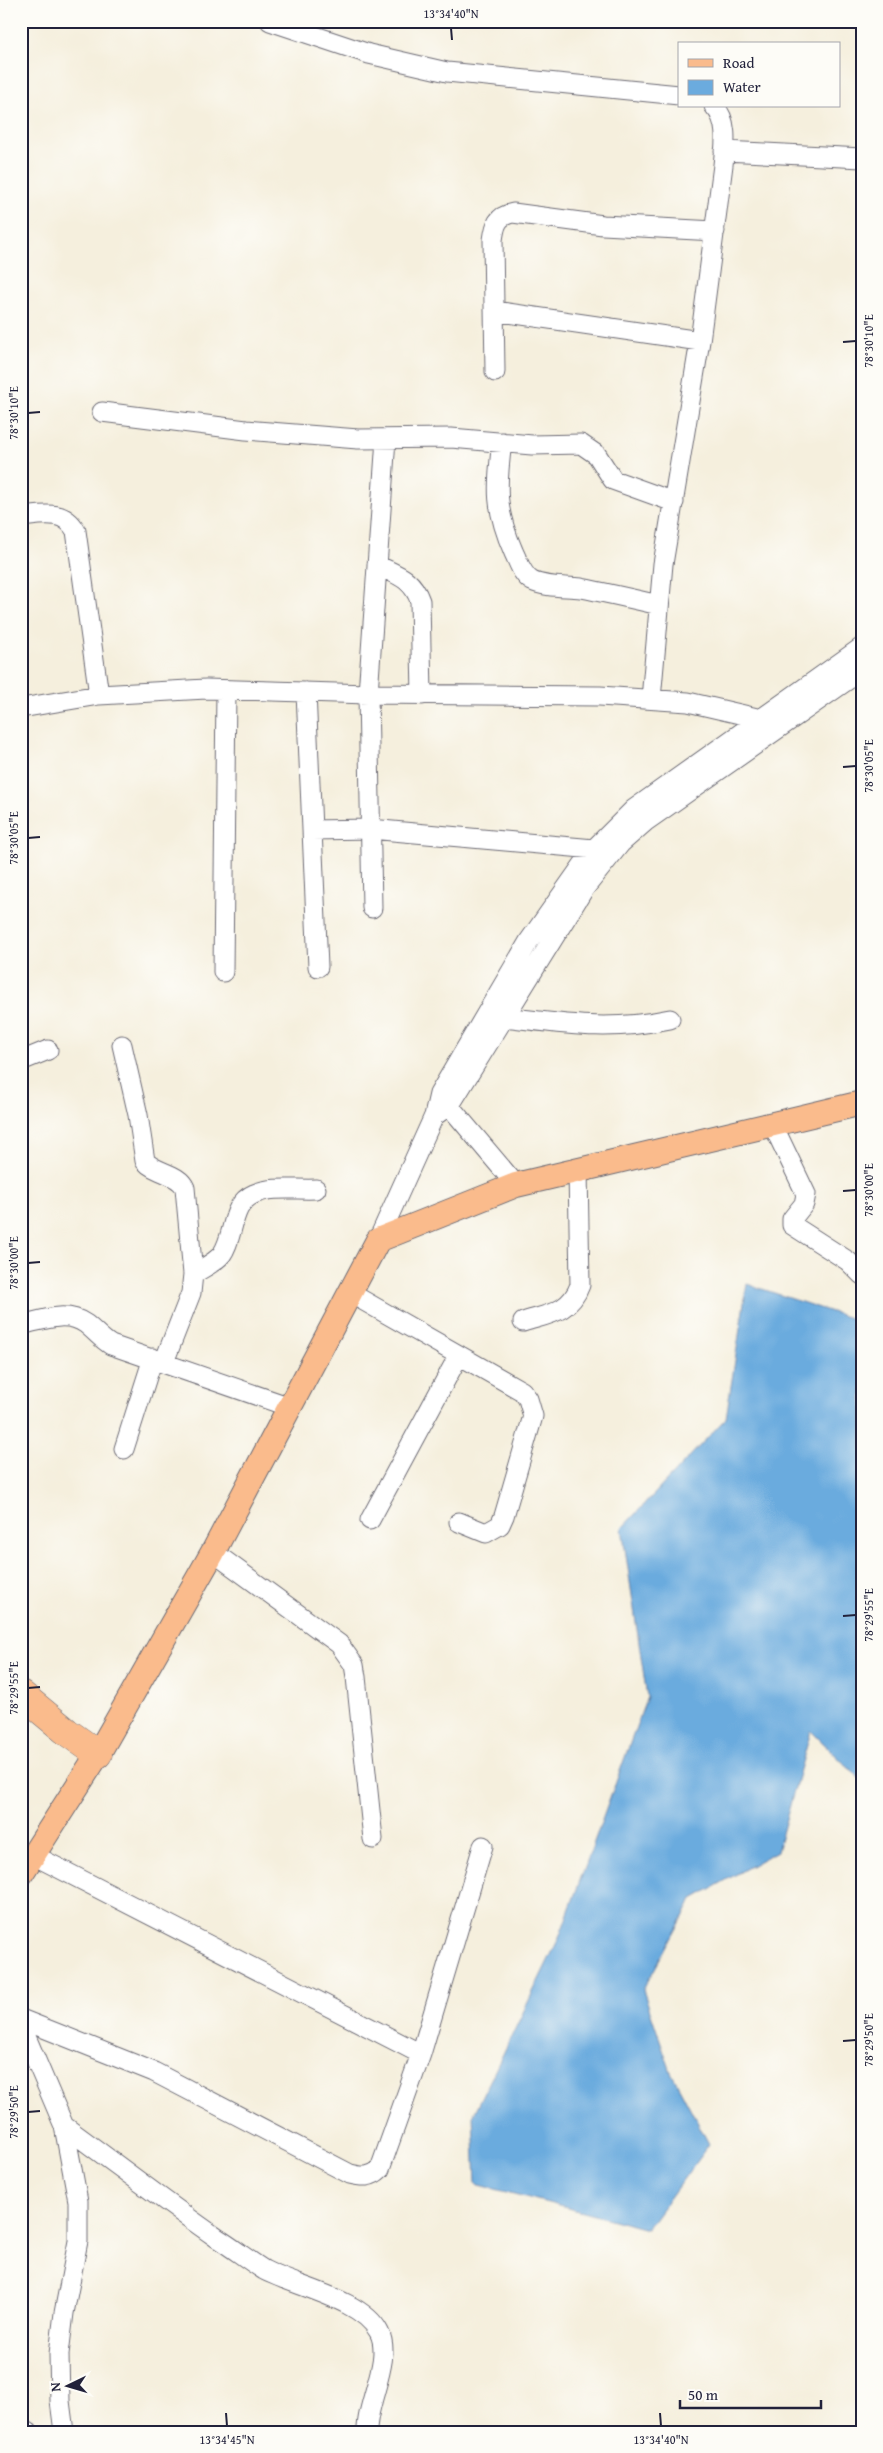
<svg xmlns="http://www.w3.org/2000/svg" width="883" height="2453" viewBox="0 0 883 2453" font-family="'Gentium Book Plus',serif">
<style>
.water{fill:#6babde;stroke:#46668c}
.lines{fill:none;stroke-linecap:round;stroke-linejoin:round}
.minor-casing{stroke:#6c6a74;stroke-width:21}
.major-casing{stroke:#6c6a74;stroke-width:26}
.highway-casing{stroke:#6c6a74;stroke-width:29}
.minor{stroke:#fff;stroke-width:19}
.major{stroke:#fabb8c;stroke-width:24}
.highway{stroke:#fabb8c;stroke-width:28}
.ticks{fill:none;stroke:#22223b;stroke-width:2}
.neatline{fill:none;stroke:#22223b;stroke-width:2}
.ticks-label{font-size:12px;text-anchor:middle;fill:#22223b}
</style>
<rect width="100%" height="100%" fill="#fdfcf7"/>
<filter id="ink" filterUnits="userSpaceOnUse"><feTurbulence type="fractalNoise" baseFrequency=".02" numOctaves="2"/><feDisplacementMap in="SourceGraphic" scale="10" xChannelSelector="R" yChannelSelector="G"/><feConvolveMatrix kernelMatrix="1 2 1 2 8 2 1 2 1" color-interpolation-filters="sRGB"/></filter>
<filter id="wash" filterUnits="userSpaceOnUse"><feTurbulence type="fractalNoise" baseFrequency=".0096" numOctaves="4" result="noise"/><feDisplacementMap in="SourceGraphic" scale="20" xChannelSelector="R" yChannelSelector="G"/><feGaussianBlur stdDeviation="1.12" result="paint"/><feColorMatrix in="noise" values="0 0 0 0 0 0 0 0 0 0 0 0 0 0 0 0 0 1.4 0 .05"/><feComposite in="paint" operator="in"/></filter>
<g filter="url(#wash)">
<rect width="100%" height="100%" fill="#f5efdd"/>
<!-- water -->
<path class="water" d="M747 1284 862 1322V1781L811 1731 777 1851 693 1899 643 1990 671 2072 709 2144 647 2229 476 2184 473 2116 559 1938 647 1697 622 1528 726 1418Z"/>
</g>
<g filter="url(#ink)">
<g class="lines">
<defs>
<path id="minor" d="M270 21 369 54 447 72 679 95
M724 151 862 158
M494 311 700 341
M495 372 493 240C495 225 497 216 513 213L603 225 715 231
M102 412 246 430 358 439 451 438 532 445 581 444 597 455 613 480 674 502
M502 442C496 488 495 510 514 553 519 563 522 575 532 581 546 588 566 586 581 588 607 593 633 599 659 605
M21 517C43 515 64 509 76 531L99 695
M377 565C397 575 412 578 420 601L422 695
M306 692 318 967
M651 699 663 564 700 341 723 165C725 146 729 121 714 106
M21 708 99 695 206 689 368 694 600 696 688 702 783 724
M312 830 370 829 594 849
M372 908 368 694 386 439
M223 972 226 690
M504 1017C565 1024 608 1032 670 1019
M122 1045 138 1115 145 1161C155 1173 179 1173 185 1188L193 1274 191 1293 164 1362
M21 1061 48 1050
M441 1096 516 1185
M434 1116 450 1105 584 889 621 843 645 822 862 670
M772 1123 806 1194 804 1204 792 1219V1225L848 1261 862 1275
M378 1240 434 1116 439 1094 529 941 594 849 634 809 862 647
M193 1274C203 1268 215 1263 222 1254 235 1236 230 1204 254 1194 271 1186 297 1190 316 1189
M350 1293 522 1391 528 1399 533 1416 504 1516 500 1525 486 1533 459 1522
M523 1322C548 1314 570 1313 580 1285L578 1170
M21 1325C43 1320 66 1310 86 1324 95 1331 101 1339 111 1345L290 1407
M124 1449 153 1358
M370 1520 459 1355
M213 1552 339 1644 354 1665 356 1677 373 1839
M35 1856 421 2054
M21 2019 154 2072 350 2174C362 2177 371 2178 380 2169L421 2054 483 1846
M21 2025 64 2126 78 2201V2241L64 2313 59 2354 60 2401 64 2432
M64 2126C115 2163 165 2202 217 2238 233 2248 248 2260 264 2270 296 2287 362 2299 379 2332 393 2358 366 2403 367 2432
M21 2429 28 2432"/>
<path id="major" d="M21 1874 98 1754 213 1552 378 1240 516 1185 862 1103"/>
<path id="highway" d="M21 1694 67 1732 98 1754"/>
</defs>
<!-- minor casing -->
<use href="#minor" class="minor-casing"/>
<!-- major casing -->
<use href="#major" class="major-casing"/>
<!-- highway casing -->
<use href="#highway" class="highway-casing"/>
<!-- minor -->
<use href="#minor" class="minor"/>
<!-- major -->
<use href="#major" class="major"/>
<!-- highway -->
<use href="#highway" class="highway"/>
</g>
</g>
<!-- ticks -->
<path class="ticks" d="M451 28 452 40M843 342 856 341M28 413 40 412M843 767 856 766M28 838 40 837M843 1191 856 1190M28 1263 40 1262M843 1616 856 1615M28 1688 40 1687M843 2041 856 2040M28 2112 40 2111M226 2413 227 2426M660 2413 661 2426"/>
<!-- margin -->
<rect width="883" height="2453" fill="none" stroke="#fdfcf7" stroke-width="55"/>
<!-- legend -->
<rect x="678" y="42" width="162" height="65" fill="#fdfcf7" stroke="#a5a5ac"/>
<rect x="688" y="59" width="25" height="8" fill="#fabb8c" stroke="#a5a5ac"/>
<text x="723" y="68" font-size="15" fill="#22223b">Road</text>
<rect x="688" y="80" width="25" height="15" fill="#6babde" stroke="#a5a5ac"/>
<text x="723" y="92" font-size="15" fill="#22223b">Water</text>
<!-- north arrow -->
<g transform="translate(68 2386) rotate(265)" stroke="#fdfcf7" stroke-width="4" paint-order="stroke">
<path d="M0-4L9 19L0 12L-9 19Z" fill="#22223b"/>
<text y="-8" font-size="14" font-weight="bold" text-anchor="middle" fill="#22223b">N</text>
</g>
<!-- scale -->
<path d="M680 2400v8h141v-8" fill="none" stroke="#22223b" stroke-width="2.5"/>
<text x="688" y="2400" font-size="15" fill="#22223b" stroke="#fdfcf7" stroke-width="4" paint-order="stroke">50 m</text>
<rect x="28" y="28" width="828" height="2398" class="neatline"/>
<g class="ticks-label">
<text x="451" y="18">13°34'40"N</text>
<text transform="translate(869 341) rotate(-90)" y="4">78°30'10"E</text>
<text transform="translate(14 413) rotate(-90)" y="4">78°30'10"E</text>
<text transform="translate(869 766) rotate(-90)" y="4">78°30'05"E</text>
<text transform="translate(14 838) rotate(-90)" y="4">78°30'05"E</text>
<text transform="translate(869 1190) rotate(-90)" y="4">78°30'00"E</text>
<text transform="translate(14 1263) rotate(-90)" y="4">78°30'00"E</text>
<text transform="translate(869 1615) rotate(-90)" y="4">78°29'55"E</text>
<text transform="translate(14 1688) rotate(-90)" y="4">78°29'55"E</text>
<text transform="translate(869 2040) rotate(-90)" y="4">78°29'50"E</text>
<text transform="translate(14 2112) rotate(-90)" y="4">78°29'50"E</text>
<text x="227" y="2444">13°34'45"N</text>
<text x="661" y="2444">13°34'40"N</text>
</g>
</svg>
